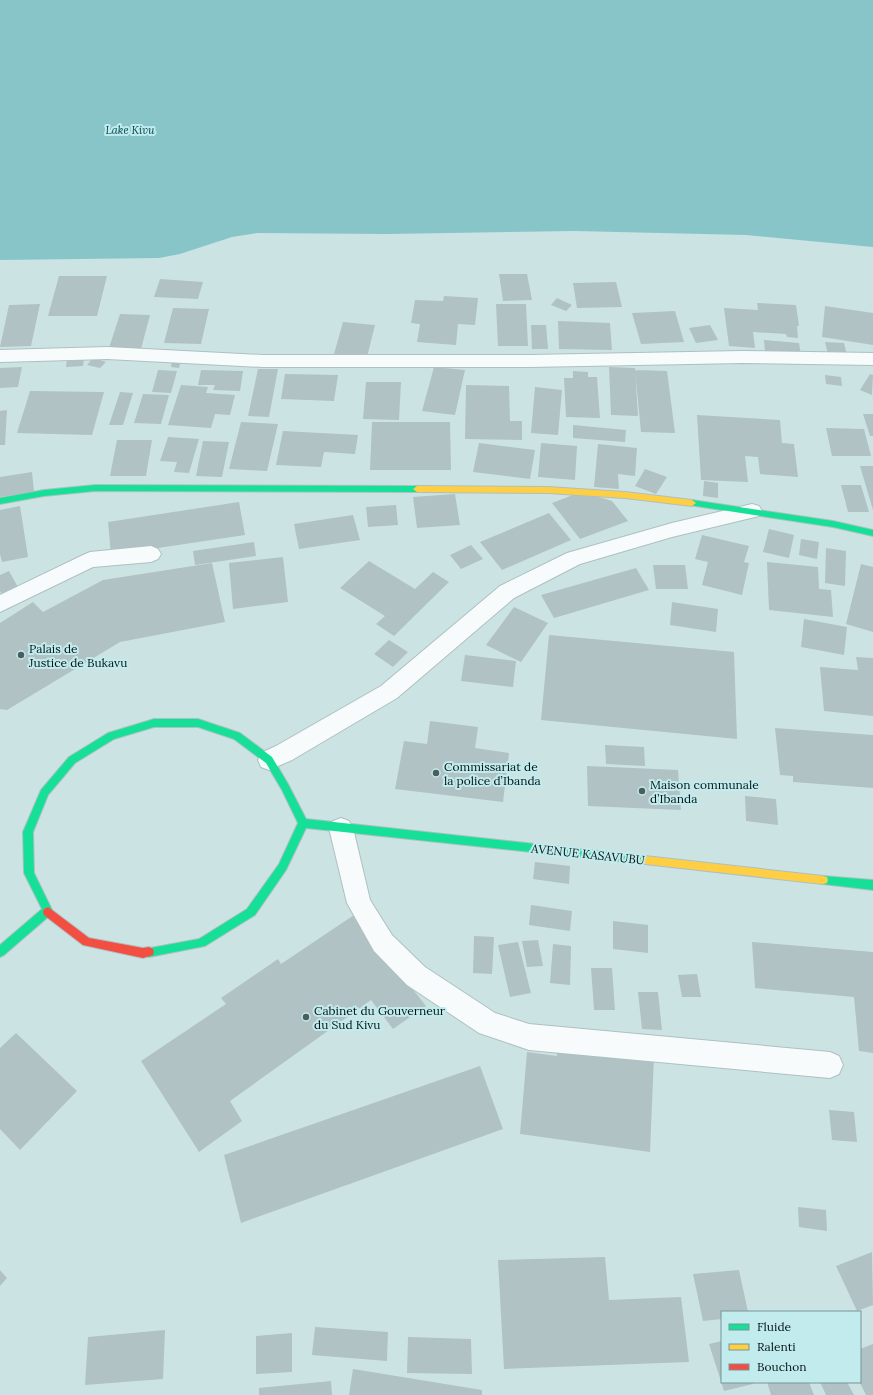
<svg xmlns="http://www.w3.org/2000/svg" width="873" height="1395" viewBox="0 0 873 1395" font-family="Lora,serif">
<style>
.water{fill:#88c5c9}
.building{fill:#b0c2c3}
.lines{fill:none;stroke-linecap:round;stroke-linejoin:round}
.street-casing{stroke:#aec0c1;stroke-width:2}
.fast-casing{stroke:#aec0c1;stroke-width:2}
.slow-casing{stroke:#aec0c1;stroke-width:2}
.jam-casing{stroke:#aec0c1;stroke-width:2}
.street{fill:#f7fbfb;fill-rule:evenodd}
.fast{fill:#16e098;fill-rule:evenodd}
.slow{fill:#ffcf43;fill-rule:evenodd}
.jam{fill:#f24e42;fill-rule:evenodd}
.poi-dot{fill:#4b5d5e;stroke:#c2ebee;stroke-width:1.5}
.labels{text-anchor:middle;dominant-baseline:central;stroke-width:4;stroke-linejoin:round;paint-order:stroke}
.far-water-label{font-size:11px;font-style:italic;fill:#00494e;stroke:#c2ebee}
.poi-label{font-size:12px;fill:#061516;stroke:#c2ebee;text-anchor:start}
.street-label{font-size:12px;fill:#061516;stroke:#c2ebee}
</style>
<rect width="100%" height="100%" fill="#cce3e4"/>
<!-- water -->
<path class="water" d="M0 0H873V247L746 235 575 231 387 234 258 233 232 237 180 254 159 258 0 260Z"/>
<!-- building -->
<path class="building" d="M499 274H527L532 300 503 301Z
M59 276H107L97 316H48Z
M160 279 203 282 198 299 154 297Z
M616 282 622 307 577 308 573 283Z
M444 296 478 298 475 325 458 324 456 345 417 342 420 324 411 323 415 300 443 301Z
M557 298 572 305 566 311 551 305Z
M757 303 796 305 799 326H797L798 338 787 337 786 334 753 332 755 348 729 346 724 308 758 310Z
M40 304 31 346 0 347 9 305Z
M496 304H526L528 346H498Z
M825 306 873 313V345L822 337Z
M173 308 209 309 201 344 164 343Z
M675 311 684 342 641 344 632 313Z
M120 314 150 315 141 349 109 348Z
M558 321 610 323 612 350 559 349Z
M343 322 375 325 367 357 334 354Z
M531 325H546L548 349H532Z
M710 325 718 340 696 343 689 328Z
M764 340 799 343 801 355 765 352Z
M825 342 844 343 847 355 828 354Z
M84 358 83 366 66 367 67 359Z
M93 358 106 362 100 368 87 365Z
M172 360H181L179 368 171 367Z
M22 367 18 387 0 388V368Z
M434 367 465 370 455 415 422 411Z
M609 367 635 368 638 416 611 415Z
M258 369H278L269 417 248 416Z
M158 370 177 371 171 393 152 392Z
M201 370 243 371 240 391 213 390 215 385H198Z
M635 370 667 371 675 433 641 432Z
M573 371 588 372V377H597L600 418 566 417 564 378H573Z
M285 374 338 375 334 401 281 399Z
M870 374 873 375 872 395 860 390Z
M825 375 841 377 842 386 826 384Z
M366 382H401L399 420 363 419Z
M181 385 208 387 206 393 235 395 230 415 215 414 211 428 168 425Z
M466 385 509 386 510 421H522V440L465 439Z
M535 387 562 390 558 435 531 433Z
M30 391 104 392 92 435 17 433Z
M120 392 133 393 123 425H109Z
M143 394 169 395 161 424 134 423Z
M7 410 5 445H0V411Z
M863 414H873V436H870Z
M697 415 780 420 782 443 794 444 798 477 760 474 758 457 745 456 748 482 701 480Z
M241 422 278 424 267 471 229 469Z
M372 422H450L451 470H370Z
M573 425 626 430 625 442 573 438Z
M826 428 864 429 871 456H832Z
M283 431 358 435 355 454 324 452 321 467 276 465Z
M168 437 199 439 189 473 174 472 177 462 160 461Z
M117 440H152L146 476H110Z
M203 441 229 442 222 477 196 476Z
M479 443 535 450 530 479 473 472Z
M541 443 577 446 575 480 538 477Z
M598 444 637 448 635 476 618 474 619 489 594 487Z
M860 466H873V510Z
M645 469 667 477 656 494 635 486Z
M32 472 34 492 0 497V477Z
M704 481 718 483V498L703 496Z
M841 485H861L869 512H848Z
M455 494 460 525 417 528 413 497Z
M573 495H592L612 501 628 521 580 539 552 503Z
M239 502 245 535 111 555 108 522Z
M396 505 398 525 368 527 366 507Z
M20 506 28 557 2 562 0 554V510Z
M549 513 571 540 502 570 480 542Z
M353 515 360 540 299 549 294 524Z
M769 529 794 535 789 558 763 552Z
M702 535 749 546 744 562 749 563 742 595 702 585 708 562 695 559Z
M801 539 819 542 817 559 799 555Z
M254 542 256 556 195 565 193 551Z
M471 545 483 559 461 569 450 555Z
M826 548 846 551 845 586 825 583Z
M283 557 288 602 233 609 229 563Z
M369 561 415 589 433 572 449 582 394 636 376 624 385 616 340 588Z
M767 562 818 567 819 589 831 590 833 617 769 610Z
M212 563 225 622 120 642 7 710 0 709V623L33 602 43 612 103 580Z
M861 564 873 567V632L846 624Z
M653 565H685L688 589H656Z
M636 568 649 590 554 618 541 595Z
M9 571 19 589 2 596 0 591V575Z
M672 602 718 609 716 632 670 625Z
M514 607 548 623 521 662 486 645Z
M804 619 847 627 844 655 801 647Z
M549 635 734 652 737 739 541 720Z
M389 640 408 652 393 667 374 654Z
M465 655 516 661 513 687 461 681Z
M856 657 873 658V716L824 711 820 667 858 670Z
M430 721 478 727 475 748 509 753 503 802 395 789 404 741 427 744Z
M775 728 873 735V788L793 782V776L780 775Z
M605 745 644 747 645 766 606 764Z
M587 766 678 770 681 810 588 806Z
M745 796 776 799 778 825 746 821Z
M535 862 570 866 569 884 533 879Z
M531 905 572 911 570 931 529 925Z
M354 915 426 1006 393 1029 371 1000 230 1101 242 1121 199 1152 141 1061 226 1004 221 998 278 959 281 964Z
M613 921 648 925V953L613 949Z
M474 936 494 937 492 974 473 973Z
M538 940 543 966 527 967 522 941Z
M518 942 531 993 510 997 498 945Z
M752 942 873 952V1053L859 1051 854 997 755 988Z
M553 944 571 946 570 985 550 983Z
M591 968H612L615 1010H594Z
M697 974 701 997H682L678 975Z
M638 992H658L662 1030 642 1029Z
M16 1033 77 1091 20 1150 0 1129V1048Z
M558 1044 654 1056 650 1152 520 1134 527 1052 557 1056Z
M480 1066 503 1129 241 1223 224 1155Z
M829 1110 854 1112 857 1142 832 1140Z
M798 1207 826 1210 827 1231 799 1227Z
M872 1252 873 1305 857 1311 836 1266Z
M605 1257 609 1300 681 1297 689 1362 504 1369 498 1260Z
M0 1270 7 1278 0 1286Z
M739 1270 748 1312H722V1319L703 1321 693 1274Z
M315 1327 388 1332 387 1361 312 1355Z
M165 1330 163 1379 85 1385 88 1337Z
M292 1333V1372L256 1374V1336Z
M408 1337 471 1339 472 1374 407 1373Z
M722 1341V1382H752L753 1384 724 1391 709 1344Z
M873 1344V1395H866L860 1383V1349Z
M353 1369 482 1390V1395H349Z
M331 1381 332 1395H259V1388Z
M767 1382H809L814 1395H771Z
M820 1382H847L854 1395H826Z"/>
<g class="lines">
<defs>
<path id="street" d="M107 347 263 355H530L742 351 873 353V365L742 363 530 367H263L107 359 0 362V350Z
M752 504 759 506 762 511 759 516 672 537 580 564 514 598 397 698 292 760 269 770 261 767 258 760 261 753 276 746 381 686 500 586 567 553 672 523Z
M151 546 158 549 161 554 158 559 151 562 93 567 0 612V595L83 555 90 552Z
M341 818 349 821 353 828 370 900 392 935 425 967 495 1013 529 1024 830 1052 839 1056 843 1065 839 1074 830 1078 529 1050 479 1033 407 985 374 951 347 903 329 828 333 821Z"/>
<path id="fast" d="M95 485 417 486 421 489 417 492 95 491 44 496 0 504V498L44 490Z
M692 500 833 521 873 530V536L833 527 689 505 688 503 689 501Z
M154 719H198L240 733 272 757 288 784 306 819 645 856 648 857 650 860 648 863 645 864 306 828 286 870 255 915 205 946 149 957 145 955 144 952 145 949 199 939 247 909 279 864 298 823 282 790 266 763 234 739 198 727H154L114 739 75 763 48 795 33 832 34 873 53 912 52 915 48 917 4 955 0 957V945L42 909 24 873 23 832 41 790 69 757 108 733Z
M823 876 873 880V890L823 884 819 883 818 880 819 877Z"/>
<path id="slow" d="M417 486 548 487 625 492 692 500 696 503 692 506 625 498 548 493 417 492 413 489Z
M645 856 823 876 827 877 828 880 827 883 823 884 645 864 642 863 640 860 642 857Z"/>
<path id="jam" d="M48 907 89 938 143 948 149 947 153 949 154 952 153 955 143 958 83 945 44 915 43 912 44 909Z"/>
</defs>
<!-- street casing -->
<use href="#street" class="street-casing"/>
<!-- fast casing -->
<use href="#fast" class="fast-casing"/>
<!-- slow casing -->
<use href="#slow" class="slow-casing"/>
<!-- jam casing -->
<use href="#jam" class="jam-casing"/>
<!-- street -->
<use href="#street" class="street"/>
<!-- fast -->
<use href="#fast" class="fast"/>
<!-- slow -->
<use href="#slow" class="slow"/>
<!-- jam -->
<use href="#jam" class="jam"/>
</g>
<!-- markers -->
<g class="poi-dot">
<circle cx="21" cy="655" r="4"/>
<circle cx="436" cy="773" r="4"/>
<circle cx="642" cy="791" r="4"/>
<circle cx="306" cy="1017" r="4"/>
</g>
<g class="labels">
<!-- far-water labels -->
<g class="far-water-label">
<text x="130" y="130">Lake Kivu</text>
</g>
<!-- poi labels -->
<g class="poi-label">
<text x="29" y="648">Palais de<tspan x="29" dy="14">Justice de Bukavu</tspan></text>
<text x="444" y="766">Commissariat de<tspan x="444" dy="14">la police d’Ibanda</tspan></text>
<text x="650" y="784">Maison communale<tspan x="650" dy="14">d’Ibanda</tspan></text>
<text x="314" y="1010">Cabinet du Gouverneur<tspan x="314" dy="14">du Sud Kivu</tspan></text>
</g>
<!-- street labels -->
<g class="street-label">
<text transform="translate(588 854) rotate(6)">AVENUE KASAVUBU</text>
</g>
</g>
<!-- legend -->
<rect x="721" y="1311" width="140" height="72" fill="#c2ebee" stroke="#779598"/>
<rect x="729" y="1324" width="20" height="6" fill="#16e098" stroke="#779598"/>
<text x="757" y="1331" font-size="12" fill="#061516">Fluide</text>
<rect x="729" y="1344" width="20" height="6" fill="#ffcf43" stroke="#779598"/>
<text x="757" y="1351" font-size="12" fill="#061516">Ralenti</text>
<rect x="729" y="1364" width="20" height="6" fill="#f24e42" stroke="#779598"/>
<text x="757" y="1371" font-size="12" fill="#061516">Bouchon</text>
</svg>
